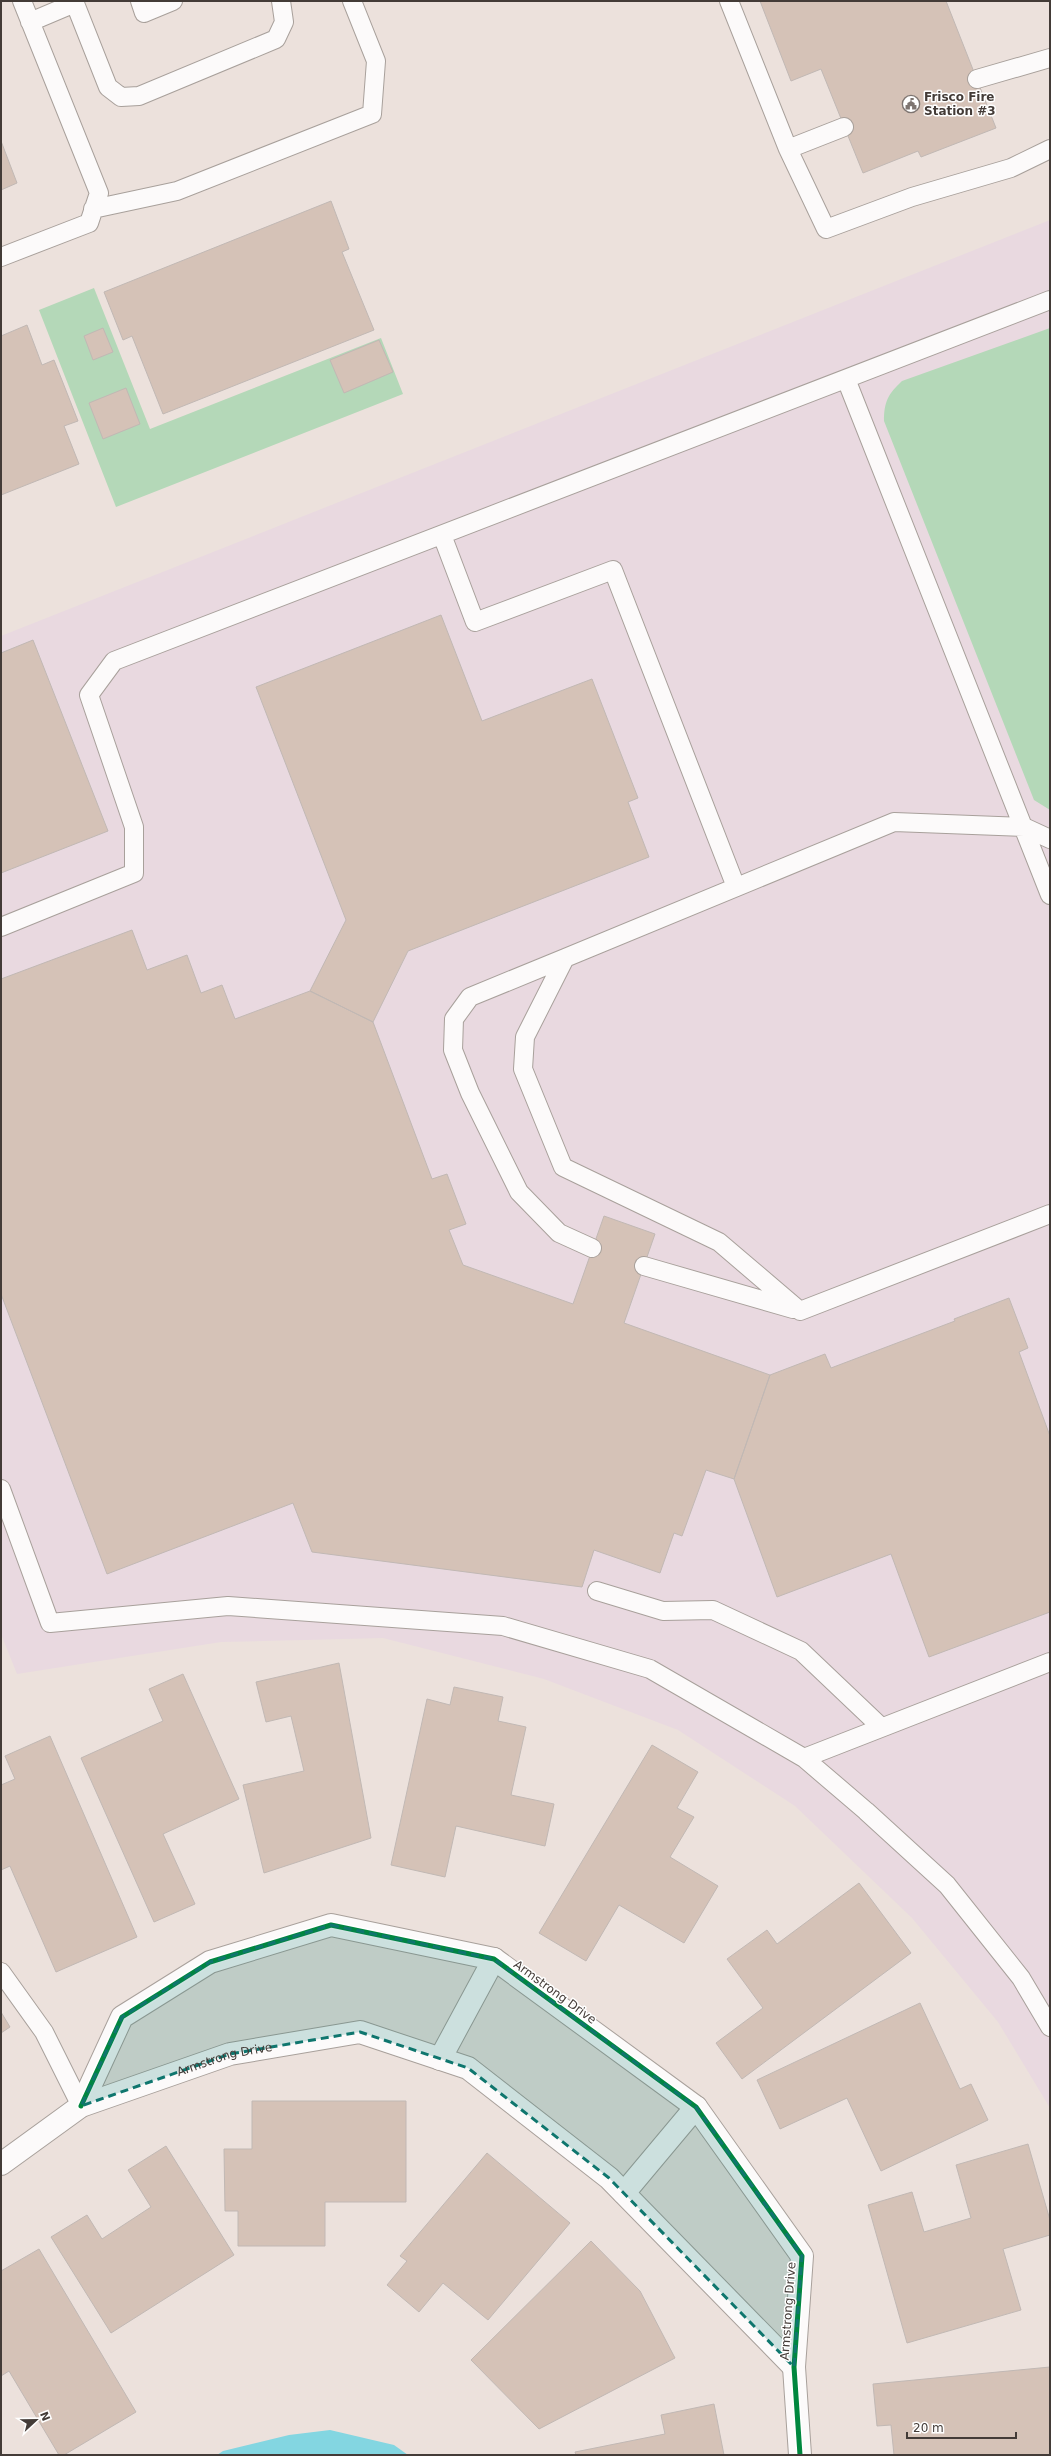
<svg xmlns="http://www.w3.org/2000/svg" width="1051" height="2456" viewBox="0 0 1051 2456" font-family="'DejaVu Sans',sans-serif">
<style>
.medical{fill:#e9d9e0}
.green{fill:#b4d8b8}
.water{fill:#83d6e1}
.building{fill:#d5c2b7;stroke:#c1b8b4}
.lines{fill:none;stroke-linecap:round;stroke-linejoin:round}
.lane-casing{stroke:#a8a09b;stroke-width:20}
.street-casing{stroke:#a8a09b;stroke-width:24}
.lane{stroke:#fcfafa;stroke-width:18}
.street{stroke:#fcfafa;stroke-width:22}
.cycleway-casing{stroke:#fff;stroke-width:8}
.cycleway{stroke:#00873e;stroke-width:5}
.marked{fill:#0f766e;fill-opacity:0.2;stroke:#0f766e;stroke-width:3;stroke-dasharray:8 5;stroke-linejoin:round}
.labels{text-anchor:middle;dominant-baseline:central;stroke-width:3;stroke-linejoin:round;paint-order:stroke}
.poi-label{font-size:12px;font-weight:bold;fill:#433b37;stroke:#fff;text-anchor:start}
.street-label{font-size:12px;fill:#433b37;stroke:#fff}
</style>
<rect width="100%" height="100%" fill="#ece1dc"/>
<!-- medical -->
<path class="medical" d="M1050 220V2108L998 2022 912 1918 795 1806 678 1730 544 1679 383 1638 221 1642 17 1674 1 1634V636Z"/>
<!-- green -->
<path class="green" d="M94 288 150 429 381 338 403 394 116 507 39 310Z
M1050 328V810L1034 800 884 421C884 402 888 394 902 381Z"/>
<!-- water -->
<path class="water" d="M330 2430 394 2445 408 2455H217L223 2451 289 2435Z"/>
<!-- building -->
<path class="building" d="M760 1H946L996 128 921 157 918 151 863 173 821 69 791 81Z
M1 141 17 183 1 190Z
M331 201 349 249 342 252 374 330 163 414 132 336 123 340 104 292Z
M27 325 42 365 54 360 78 421 64 426 79 464 1 495V336Z
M103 328 113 352 93 360 84 336Z
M379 340 393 372 344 393 330 360Z
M126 388 140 424 103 439 89 403Z
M441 615 482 721 592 679 638 798 628 802 649 857 408 951 373 1022 310 991 346 920 256 687Z
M33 640 108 831 1 873V653Z
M132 930 147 970 187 955 201 993 222 985 235 1019 310 991 373 1022 432 1179 447 1174 466 1224 449 1230 463 1265 573 1304 604 1216 655 1234 624 1323 770 1375 734 1479 706 1470 682 1536 674 1533 660 1573 594 1550 582 1587 312 1552 293 1503 107 1574 1 1294V979Z
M1009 1298 1028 1348 1019 1352 1050 1436V1612L929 1657 891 1554 777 1597 734 1479 770 1375 825 1354 831 1368 955 1321 954 1319Z
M339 1663 371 1838 264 1873 243 1785 304 1771 291 1716 266 1722 256 1682Z
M183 1674 239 1799 163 1834 195 1904 154 1922 81 1758 163 1721 149 1689Z
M454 1687 503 1697 498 1721 526 1727 511 1795 554 1804 545 1846 456 1826 445 1877 391 1865 427 1699 450 1705Z
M50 1736 137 1937 56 1972 10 1866 1 1870V1785L15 1779 5 1756Z
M652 1745 698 1772 677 1808 694 1817 670 1857 718 1886 684 1943 619 1905 586 1961 539 1933Z
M859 1883 911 1953 742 2079 716 2043 763 2008 727 1959 767 1930 777 1944Z
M920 2003 960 2089 971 2084 988 2120 881 2171 847 2098 780 2129 757 2080Z
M1 2012 10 2027 1 2033Z
M252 2101H406V2202H325V2246H238V2211H225L224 2149H252Z
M1028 2144 1050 2220V2235L1003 2249 1021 2310 907 2343 868 2205 912 2192 924 2232 971 2218 956 2165Z
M166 2146 234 2255 111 2333 51 2237 87 2215 102 2239 151 2207 128 2170Z
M487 2153 570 2223 488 2320 443 2283 419 2312 387 2285 407 2261 400 2256Z
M591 2241 640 2291 675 2358 539 2429 471 2360Z
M39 2249 136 2412 64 2455H59L9 2371 1 2376V2271Z
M1050 2367V2455H894L891 2425 877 2426 873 2384Z
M714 2404 724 2455H576L575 2452 665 2434 661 2415Z"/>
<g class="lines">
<defs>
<path id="lane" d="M74 1 108 87 121 97 139 96 276 39 284 22 281 1
M140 1 144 13 173 1
M729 1 788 149 826 229 912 197 1011 168 1050 149
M30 22 75 3
M977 79 1050 58
M788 149 844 127
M93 209 177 191 372 114 376 61 352 1
M1 257 89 223 99 193 22 1
M846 379 1050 895
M442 535 475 622 613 570 736 887
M1050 839 1024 827 894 822 565 958 525 1037 523 1069 563 1167 719 1242 800 1311 1050 1214
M1 927 134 873V827L89 695 114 661 1050 300
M565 958 470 997 454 1019 453 1050 470 1093 519 1192 559 1233 592 1248
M644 1266 793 1309
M1 1489 50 1623 228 1606 503 1626 650 1669 804 1758 866 1811 947 1885 1021 1978 1050 2027
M597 1591 663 1611 713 1610 801 1651 881 1727
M804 1758 1050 1662
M1 1972 44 2032 81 2106"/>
<g id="street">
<path d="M440 2059 494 1959"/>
<path d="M81 2106 122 2017 210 1962 331 1925 494 1959 696 2107 802 2256 794 2367 800 2455"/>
<path id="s1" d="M1 2164 81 2106 230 2054 360 2032 468 2068 609 2178 794 2367"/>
<path d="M624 2193 696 2107"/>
</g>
</defs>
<!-- lane casing -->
<use href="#lane" class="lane-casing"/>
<!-- street casing -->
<use href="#street" class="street-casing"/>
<!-- lane -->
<use href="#lane" class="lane"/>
<!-- street -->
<use href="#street" class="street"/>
<defs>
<path id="cycleway" d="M81 2106 122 2017 210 1962 331 1925 494 1959 696 2107 802 2256 794 2367 800 2455"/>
</defs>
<!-- cycleway casing -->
<use href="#cycleway" class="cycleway-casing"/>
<!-- cycleway -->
<use href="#cycleway" class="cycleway"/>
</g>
<!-- marked area -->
<path class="marked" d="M331 1925 494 1959 696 2107 802 2256 794 2367 609 2178 468 2068 360 2032 230 2054 81 2106 122 2017 210 1962Z"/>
<!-- icons -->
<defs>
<symbol id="civic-ring" viewBox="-11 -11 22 22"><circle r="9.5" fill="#fff" stroke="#7e7571" stroke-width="1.5"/><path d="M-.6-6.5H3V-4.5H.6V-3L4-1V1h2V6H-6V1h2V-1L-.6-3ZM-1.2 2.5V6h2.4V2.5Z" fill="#7e7571"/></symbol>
</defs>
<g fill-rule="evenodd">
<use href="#civic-ring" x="901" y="94" width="20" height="20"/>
</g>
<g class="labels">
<!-- poi labels -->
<g class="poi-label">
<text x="924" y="97">Frisco Fire<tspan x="924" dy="14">Station #3</tspan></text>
</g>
<!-- street labels -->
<g class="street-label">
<text transform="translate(555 1992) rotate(36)">Armstrong Drive</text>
<text stroke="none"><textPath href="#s1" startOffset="250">Armstrong Drive</textPath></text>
<text transform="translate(788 2311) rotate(-86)">Armstrong Drive</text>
</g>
</g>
<!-- border -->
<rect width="1051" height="2456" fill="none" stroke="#433b37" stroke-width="4"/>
<!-- north arrow -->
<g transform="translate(36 2420) rotate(68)" stroke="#ffffff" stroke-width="3" paint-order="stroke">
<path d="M0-3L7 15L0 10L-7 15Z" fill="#433b37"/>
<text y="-6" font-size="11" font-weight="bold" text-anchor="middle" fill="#433b37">N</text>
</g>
<!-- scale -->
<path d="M907 2432v6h109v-6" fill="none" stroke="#433b37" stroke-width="2"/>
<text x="913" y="2432" font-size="12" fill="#433b37" stroke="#ffffff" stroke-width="3" paint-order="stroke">20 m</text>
</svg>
